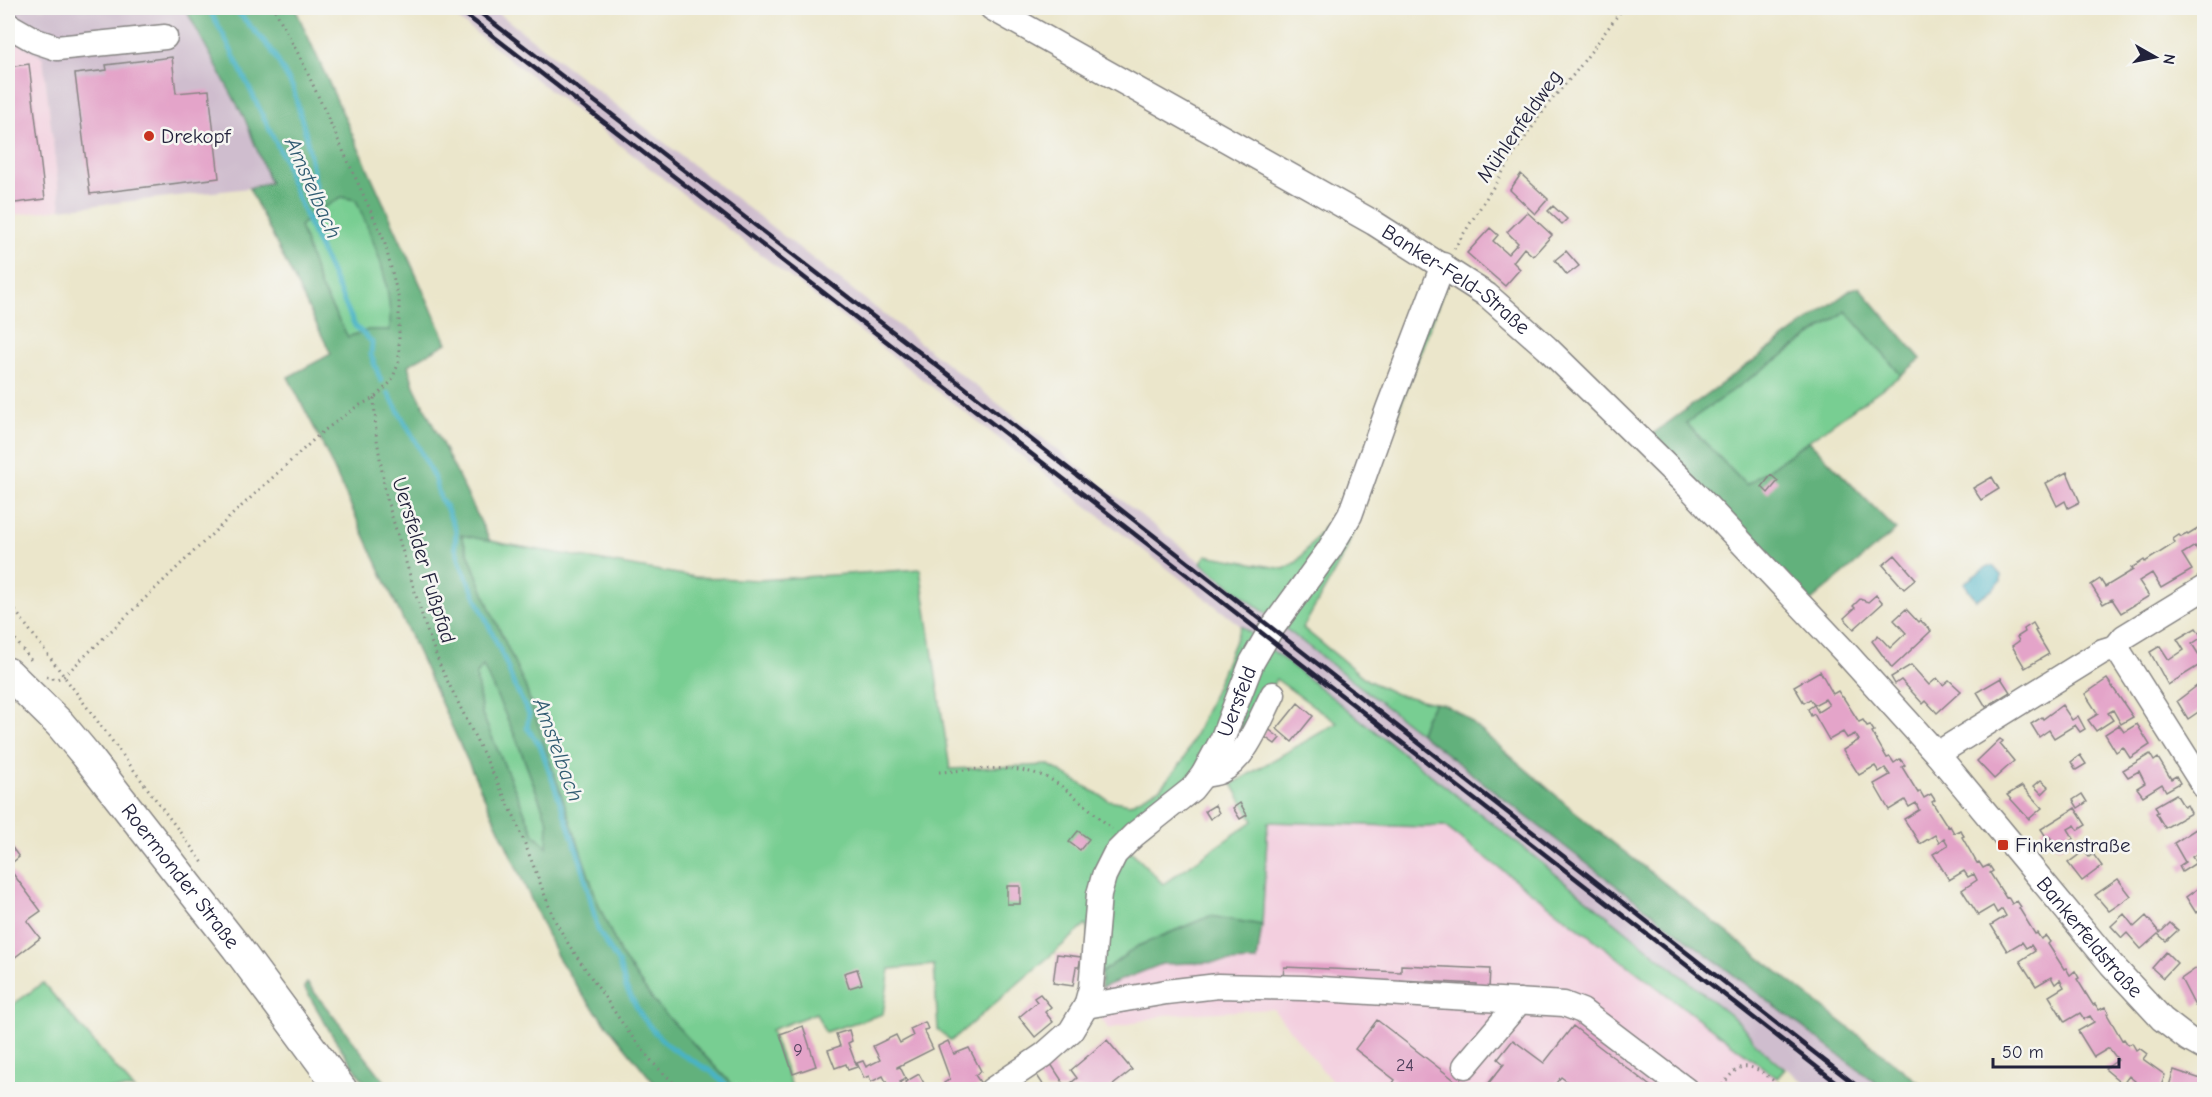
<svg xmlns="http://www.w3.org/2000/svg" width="2212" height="1097" viewBox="0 0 2212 1097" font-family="'Comic Neue',sans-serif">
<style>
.built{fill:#f3cfdf}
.industrial{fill:#cfbdce}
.green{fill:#78ce92;stroke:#4d7866;stroke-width:1.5;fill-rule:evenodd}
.forest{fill:#62b17c;stroke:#426a5c;stroke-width:1.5;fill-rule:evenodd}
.water{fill:#48b3c5;stroke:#356a80;stroke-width:1.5}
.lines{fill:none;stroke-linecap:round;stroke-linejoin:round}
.stream{stroke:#48b3c5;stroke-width:5}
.building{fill:#e4a4c9}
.minor-casing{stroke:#868483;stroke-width:27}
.major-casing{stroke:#868483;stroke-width:33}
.path{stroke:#868483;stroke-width:3;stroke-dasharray:1.5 4.5;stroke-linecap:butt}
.minor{stroke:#fff;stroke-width:24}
.major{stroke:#fff;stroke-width:30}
.rail{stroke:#22223b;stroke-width:4.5}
.poi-dot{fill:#c8321e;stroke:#f6f6f2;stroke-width:2}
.labels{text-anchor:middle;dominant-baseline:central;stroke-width:5;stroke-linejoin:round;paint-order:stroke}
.number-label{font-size:18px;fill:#52425e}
.street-label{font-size:21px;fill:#22223b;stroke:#f6f6f2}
.poi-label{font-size:21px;fill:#22223b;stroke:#f6f6f2;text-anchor:start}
.water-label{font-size:22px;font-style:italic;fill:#315c72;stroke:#f6f6f2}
</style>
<rect width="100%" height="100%" fill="#f6f6f2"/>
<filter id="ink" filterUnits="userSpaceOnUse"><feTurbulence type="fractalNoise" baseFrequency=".0167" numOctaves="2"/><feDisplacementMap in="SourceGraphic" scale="12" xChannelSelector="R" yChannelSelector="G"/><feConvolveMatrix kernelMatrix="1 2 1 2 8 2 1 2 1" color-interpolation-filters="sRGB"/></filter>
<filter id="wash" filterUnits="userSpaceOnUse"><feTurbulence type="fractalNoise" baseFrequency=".008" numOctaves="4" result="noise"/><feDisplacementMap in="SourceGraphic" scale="24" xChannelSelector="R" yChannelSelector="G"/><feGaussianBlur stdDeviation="1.35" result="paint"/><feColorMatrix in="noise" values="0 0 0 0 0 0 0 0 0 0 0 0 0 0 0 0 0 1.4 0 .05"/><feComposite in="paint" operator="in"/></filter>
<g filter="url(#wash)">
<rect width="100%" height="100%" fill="#ebe6cb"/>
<!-- built -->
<path class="built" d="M8 36 43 58 61 209 8 216Z
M1268 822 1424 827 1444 826 1777 1078 1767 1090 1338 1089 1273 1009 1165 1015 1109 1029 1100 1018 1101 988 1162 964 1257 960 1262 925Z"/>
<!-- industrial -->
<path class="industrial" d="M8 8H185L245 119 271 184 249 188 61 209 43 58 8 36Z
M444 8H492L1577 856 1884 1089H1812L1756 1044 1741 1024 1506 834 1168 569 769 261Z"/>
<!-- green -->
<path class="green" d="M342 197 356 200 378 250 389 292 391 330H368L348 337 320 286 300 226 319 210Z
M1449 276 1345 553 1303 628 1367 680 1396 694 1434 703 1425 718 1420 733 1201 563 1206 555 1284 569 1297 562 1336 512Z
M1847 311 1901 375 1746 485 1686 423Z
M461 534 505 544 695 577 759 580 920 569 950 769 1049 765 1108 800 1130 804 1160 788 1183 761 1208 706 1241 626 1506 834 1741 1024 1756 1044 1785 1069 1777 1078 1444 826 1424 827 1268 822 1262 925 1210 916 1138 946 1101 973 1086 925 951 1041 938 1030 934 965 890 969 883 1014 825 1032 816 1013 771 1030 793 1089H736L654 1002 621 955 599 906 525 686 490 609ZM1276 679 1337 723 1232 784 1253 821 1163 884 1129 849 1245 738Z
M483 665 516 738 548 822V848L534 834 482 714 476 675Z
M43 983 134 1089H8V1008Z"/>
<!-- forest -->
<path class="forest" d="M185 8H295L447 343 408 365 414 386 490 541 461 535 490 609 525 686 599 906 621 955 654 1002 736 1089H659L581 993 557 956 321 441 288 377 331 354 249 188 270 183 245 119ZM342 197 356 200C375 244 392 282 390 330H368L348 337 320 286 300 226 319 210ZM483 666 516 738 548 822 547 847 534 834 482 714 476 675Z
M1859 287 1921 359 1901 375 1846 311 1686 423 1746 485 1809 441 1896 530 1811 601 1651 435 1852 289Z
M1434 703 1444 704 1463 715 1589 824 1927 1089H1884L1577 856 1420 733 1425 718Z
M1210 916 1262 925 1257 961 1162 964 1101 988V973L1138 946Z
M307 983 391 1089H369L334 1038 304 987Z"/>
<!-- water -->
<path class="water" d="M1993 566 2001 575V581L1992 590 1976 600 1964 583 1987 567Z"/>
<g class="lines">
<!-- stream -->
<path class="stream" d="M208 8 223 34 285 161 289 177 308 222 355 326 372 342 371 355 381 381
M234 8 271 49 293 88 306 135 316 186 317 208 308 222
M388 393 416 442 435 480 440 498 446 507 456 531 455 546 461 565 506 663 514 685 529 714 527 728 540 745 581 862 598 930 619 964 626 988 641 1015 655 1033 671 1048 712 1072 732 1090"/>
</g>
<g id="blocks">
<!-- building -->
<path class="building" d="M172 57 176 93 209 90 219 178 90 194 75 74 107 70 106 65Z
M29 64 45 199 8 204V67Z
M1521 174 1548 199 1535 214 1510 190Z
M1553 206 1567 219 1562 224 1548 211Z
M1527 212 1552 235 1533 256 1524 248 1513 262 1520 269 1505 286 1467 253 1490 228 1498 235 1493 241 1508 254 1518 243 1507 232Z
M1566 251 1579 266 1567 275 1555 260Z
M2067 472 2080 502 2068 508 2065 501 2057 506 2046 483Z
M1771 475 1778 481 1768 493 1762 487Z
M1992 477 1999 489 1981 500 1973 488Z
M2204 525V562L2195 546 2182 554 2192 570 2161 588 2152 573 2139 581 2149 596 2121 613 2112 599 2103 604 2091 585 2100 579 2105 587 2133 570 2131 568 2138 564 2144 560 2145 562 2175 543 2173 539 2179 535 2181 537 2187 534 2188 535Z
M1895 555 1916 579 1904 589 1883 565Z
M1876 595 1883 603 1854 629 1844 618 1855 608 1853 606 1860 599 1868 602Z
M1906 609 1918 622 1920 620 1931 631 1892 668 1872 641 1878 635 1890 648 1906 633 1894 620Z
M2033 623 2037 630 2035 631 2049 654 2025 668 2012 646 2019 641 2017 637 2025 632 2024 629Z
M2196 628 2202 637 2192 644 2204 663V672L2202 673 2198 666 2168 685 2150 652 2160 646 2169 660 2184 650 2177 639Z
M1911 665 1929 685 1937 678 1943 685 1949 680 1961 691 1937 713 1926 701 1923 704 1901 680 1895 684 1891 677Z
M1820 671 1833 694 1838 691 1842 697H1843L1859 722 1863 720 1867 726 1870 725 1874 731 1872 732 1887 758 1890 757 1894 763 1900 759 1905 765 1902 767 1918 793 1920 791 1924 798 1931 794 1935 800 1932 802 1948 827 1950 826 1954 833 1960 830 1964 836 1962 837 1977 863 1979 862 1983 868 1989 865 1993 871 1990 873 2006 898 2008 897 2012 904 2017 901 2021 907 2019 908 2035 934 2037 933 2041 939 2046 936 2050 942 2048 944 2064 969 2066 968 2070 975 2075 971 2079 978 2077 979 2093 1005 2095 1004 2099 1010 2105 1007 2109 1013 2107 1014 2122 1040 2124 1039 2128 1045 2132 1043 2136 1050 2139 1048 2147 1054 2143 1059 2165 1075 2160 1089H2136L2131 1086 2135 1081 2129 1076 2123 1084 2105 1069 2118 1060 2109 1048 2094 1057 2078 1031 2094 1022 2090 1016 2084 1019 2080 1013 2065 1022 2049 996 2064 987 2060 980 2055 984 2051 977 2036 986 2020 961 2035 951 2031 945 2026 948 2022 942 2007 951 1991 925 2006 916 2002 909 1997 913 1993 906 1978 915 1962 890 1977 880 1974 874 1968 877 1964 871 1949 880 1933 854 1948 845 1944 838 1939 842 1935 835 1920 844 1904 819 1919 810 1916 803 1909 807 1905 800 1889 810 1874 784 1890 775 1885 768 1879 772 1875 766 1859 775 1843 750 1859 740 1855 734 1847 738 1843 732 1829 740 1814 714 1811 716 1808 709 1814 705 1818 712 1829 705 1825 699 1814 705 1810 699 1804 703 1794 686Z
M2001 678 2010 692 1986 707 1977 692Z
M2107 679 2133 717 2121 724 2113 710 2108 713 2113 720 2096 731 2088 720 2098 714 2085 694Z
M2198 685 2204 695V708L2188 719 2177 701Z
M1298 703 1313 716 1292 742 1277 729Z
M2062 705 2072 720 2078 716 2085 729 2080 732 2075 725 2054 738 2049 730 2039 737 2031 724 2042 717 2043 719Z
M2137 724 2150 745 2130 758 2123 747 2116 752 2105 734 2119 725 2124 732Z
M1267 728 1280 738 1275 744 1262 735Z
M2000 739 2003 741 2000 744 2014 761 1994 779 1977 761Z
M2150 754 2154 761 2158 758 2171 779 2176 776 2180 783 2166 791 2162 784 2143 796 2137 788 2145 783 2139 771 2128 777 2123 770Z
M2080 755 2086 764 2076 770 2071 762Z
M2041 780 2049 787 2042 794 2034 786Z
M2022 786 2042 808 2029 819 2007 795Z
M2082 794 2087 802 2078 808 2073 800Z
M2176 794 2184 807 2187 805 2191 813 2165 828 2156 813 2158 812 2155 806Z
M1240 803 1247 815 1240 819 1233 808Z
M1215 805 1219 813 1210 819 1205 811Z
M2075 808 2086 825 2078 830 2075 825 2068 829 2074 839 2058 848 2050 837 2047 838 2041 829Z
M2202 825 2204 828V849L2192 857 2196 863 2182 872 2179 866 2185 862 2174 843Z
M1078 831 1089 839 1080 850 1069 842Z
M8 842 19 857 8 866Z
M2084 851 2089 857 2093 854 2102 866 2082 881 2068 863Z
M8 867 41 911 27 921 40 938 14 958 8 950Z
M2118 879 2131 896 2109 911 2095 895Z
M2204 884V908L2196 913 2186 897Z
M1007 886H1020V904H1007Z
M2124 914 2134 927 2146 916 2160 933 2170 923 2178 930 2166 941 2158 934 2141 949 2127 933 2122 938 2111 926Z
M2166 952 2177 963 2163 978 2152 968Z
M1057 954 1081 957 1079 967H1076L1073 986 1053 983Z
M2204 963V1000L2195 1006 2181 979Z
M1401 965 1490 969 1489 988 1477 987V984L1401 980V983L1283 978 1284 967 1401 972Z
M857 969 862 984 849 988 844 973Z
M1040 994 1051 1007 1045 1012 1053 1022 1035 1037 1019 1017 1037 1002 1034 998Z
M1377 1020 1466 1089H1401L1393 1083 1395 1080 1355 1049Z
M925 1022 928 1029 924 1030 933 1049 897 1067V1068L900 1067 906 1079 900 1082 904 1089H890L883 1076 871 1082 869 1076 864 1078 857 1063 863 1061 866 1067 880 1060 873 1046 896 1035 900 1043 913 1036 910 1029Z
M803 1026 816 1066 793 1074 780 1034Z
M1573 1026 1654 1089H1577L1561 1077 1551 1089H1484L1504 1064 1498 1059 1513 1040 1544 1063Z
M849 1030 852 1041 848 1043 857 1067 848 1070 846 1064 835 1068 828 1050 840 1046 836 1034Z
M1107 1040 1132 1070 1108 1089H1046L1036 1074 1051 1064 1066 1087 1077 1078 1071 1070Z
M948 1041 954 1054 969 1048 981 1071 975 1075 982 1085 975 1089H948L944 1083 950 1079 938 1046Z
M2174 1070 2204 1080V1089H2168Z
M919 1074 927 1089H909L905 1082Z"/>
</g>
</g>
<g filter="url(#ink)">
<use href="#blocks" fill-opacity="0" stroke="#868483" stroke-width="1.5"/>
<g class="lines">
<defs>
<g id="minor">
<path id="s1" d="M992 8 1374 223 1487 295 1547 348 1691 489 1844 651 1937 754 2111 964 2162 1019 2188 1039 2204 1048"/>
<path d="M8 25 36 41 57 48 165 37"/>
<path d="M2116 647 2204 786"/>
<path d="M1937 754 2103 651 2116 647 2124 637 2204 588"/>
<path d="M1203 775C1208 774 1216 774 1221 771 1247 757 1260 719 1273 694"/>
<path d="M1086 1006 1166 992 1218 986 1304 988 1564 1004 1582 1011 1686 1090"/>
<path d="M1465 1066 1520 1001"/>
<path id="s2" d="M992 1090 1044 1055 1071 1031 1086 1006 1091 988 1099 894 1104 876 1115 854 1134 835 1192 789 1203 775 1222 740 1252 662 1270 631 1329 550 1350 515 1388 409 1443 265"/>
</g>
<g id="major">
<path id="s3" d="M8 673 60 724 86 755 237 948 342 1090"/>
</g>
</defs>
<!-- minor casing -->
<use href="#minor" class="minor-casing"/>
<!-- major casing -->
<use href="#major" class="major-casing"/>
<!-- path -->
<path class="path" d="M1454 249 1518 148 1549 103 1575 73 1623 8
M374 398 376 433 386 497 426 628 441 668 515 818 554 919 569 945 629 1033 654 1064 681 1090
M8 601 203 863
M8 630 33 663
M46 677 57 679 64 676 233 514 321 433 356 407 374 398 391 382 399 362V300L384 240 302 61 274 8
M939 772C976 770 1025 761 1058 784 1077 797 1095 814 1112 829
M1719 1090C1724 1083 1729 1076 1735 1071 1750 1057 1773 1081 1785 1090"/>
<!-- minor -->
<use href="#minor" class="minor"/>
<!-- major -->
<use href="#major" class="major"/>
<!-- rail -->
<path class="rail" d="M457 8 1235 612 1846 1090
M474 8 945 372 1862 1090"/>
</g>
</g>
<!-- markers -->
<g class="poi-dot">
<circle cx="149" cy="136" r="6"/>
<rect x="1997" y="839" width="12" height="12" rx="3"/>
</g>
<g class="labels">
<!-- number labels -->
<g class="number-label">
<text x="798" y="1050">9</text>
<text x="1405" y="1065">24</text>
</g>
<!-- street labels -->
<g class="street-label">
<text transform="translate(1519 126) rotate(-55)">Mühlenfeldweg</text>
<text stroke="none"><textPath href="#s1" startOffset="538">Banker-Feld-Straße</textPath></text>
<text transform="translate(424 560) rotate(73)">Uersfelder Fußpfad</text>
<text stroke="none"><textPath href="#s2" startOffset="484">Uersfeld</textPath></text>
<text stroke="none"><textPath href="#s3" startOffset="267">Roermonder Straße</textPath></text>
<text stroke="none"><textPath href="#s1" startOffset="1454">Bankerfeldstraße</textPath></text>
</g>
<!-- poi labels -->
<g class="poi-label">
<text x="161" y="136">Drekopf</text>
<text x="2015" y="845">Finkenstraße</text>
</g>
<!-- water labels -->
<g class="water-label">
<text transform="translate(313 188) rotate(66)">Amstelbach</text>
<text transform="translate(558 750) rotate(70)">Amstelbach</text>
</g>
</g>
<!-- margin -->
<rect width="2212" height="1097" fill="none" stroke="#f6f6f2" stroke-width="30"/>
<!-- north arrow -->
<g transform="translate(2155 57) rotate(99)" stroke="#f6f6f2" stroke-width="4.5" paint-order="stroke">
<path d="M0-4.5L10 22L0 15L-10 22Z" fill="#22223b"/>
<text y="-9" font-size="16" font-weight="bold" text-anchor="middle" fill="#22223b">N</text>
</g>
<!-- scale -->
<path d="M1993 1058v9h126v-9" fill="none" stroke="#22223b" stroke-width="3"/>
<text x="2002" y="1058" font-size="18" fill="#22223b" stroke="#f6f6f2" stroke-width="4.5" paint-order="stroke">50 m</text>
</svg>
